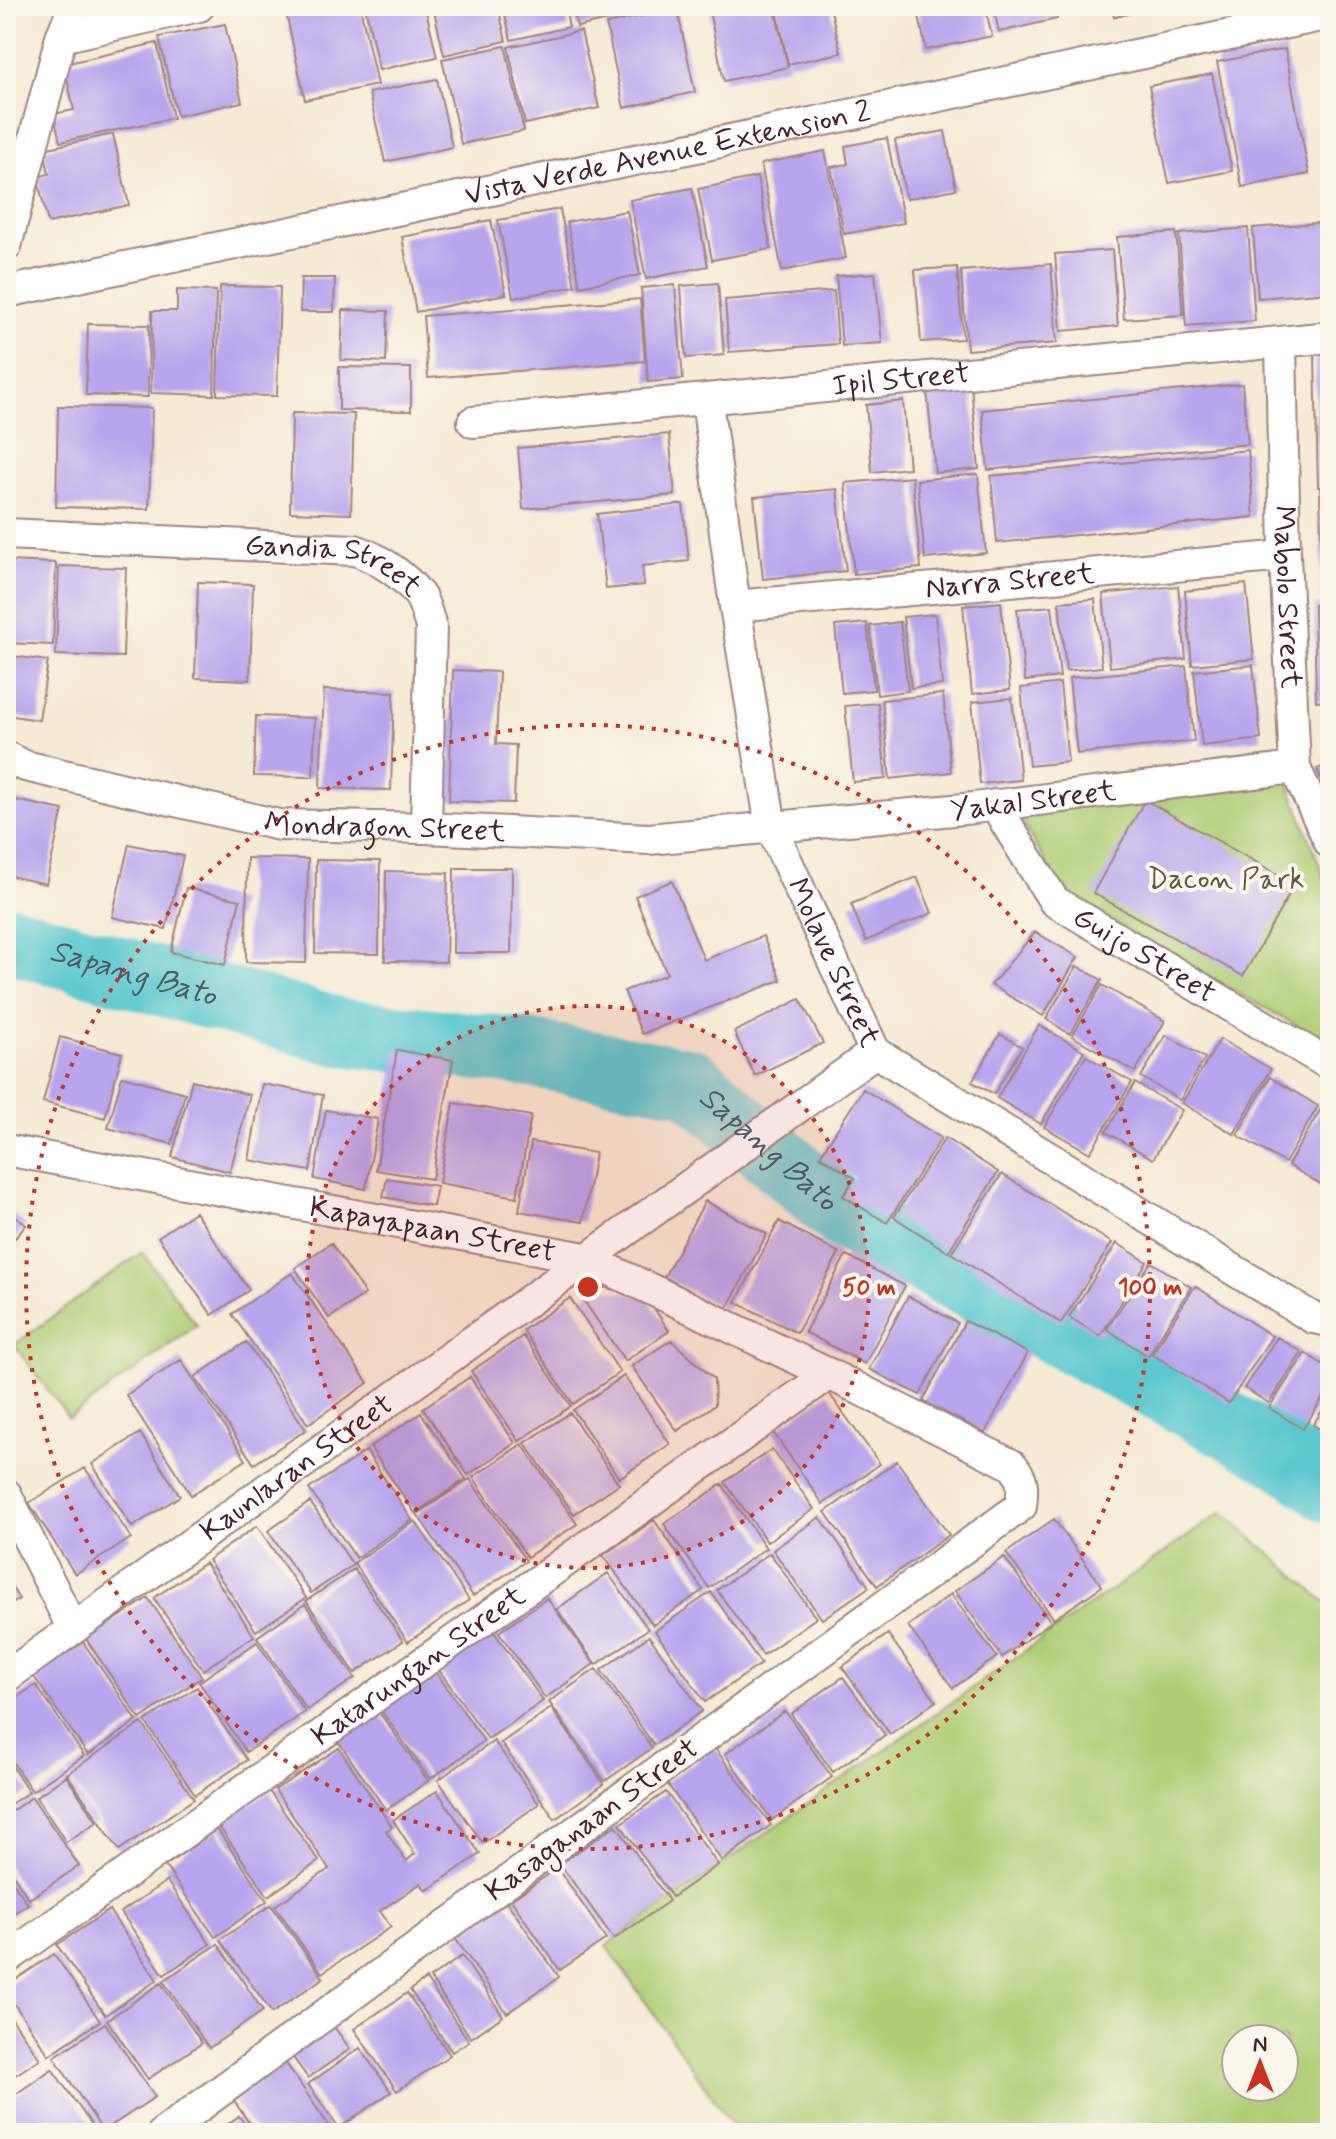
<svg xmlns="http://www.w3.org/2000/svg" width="1336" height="2139" viewBox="0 0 1336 2139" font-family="Mynerve,sans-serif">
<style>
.green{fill:#aecd74;stroke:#7c7650;stroke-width:2;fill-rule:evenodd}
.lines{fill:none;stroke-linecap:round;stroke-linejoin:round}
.river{stroke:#5bc8cf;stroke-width:68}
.building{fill:#b7a5ed}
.minor-casing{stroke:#a08480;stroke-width:34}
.minor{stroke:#fff;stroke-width:30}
.ring{fill:none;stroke:#c8321e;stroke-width:4;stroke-dasharray:4 8}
.labels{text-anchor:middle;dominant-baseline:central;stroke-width:8;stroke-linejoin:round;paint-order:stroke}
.street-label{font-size:30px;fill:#4a1f2b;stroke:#fbf7ec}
.park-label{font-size:30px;fill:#685341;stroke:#fbf7ec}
.water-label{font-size:32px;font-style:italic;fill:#505a64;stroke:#fbf7ec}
.centre{fill:#c8321e;stroke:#fbf7ec;stroke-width:4}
.ring-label{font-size:24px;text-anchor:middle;font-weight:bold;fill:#c8321e;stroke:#fbf7ec;stroke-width:8;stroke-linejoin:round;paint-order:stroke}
</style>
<rect width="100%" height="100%" fill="#fbf7ec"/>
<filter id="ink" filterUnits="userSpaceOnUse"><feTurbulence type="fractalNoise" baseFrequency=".0125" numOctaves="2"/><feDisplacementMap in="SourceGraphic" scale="16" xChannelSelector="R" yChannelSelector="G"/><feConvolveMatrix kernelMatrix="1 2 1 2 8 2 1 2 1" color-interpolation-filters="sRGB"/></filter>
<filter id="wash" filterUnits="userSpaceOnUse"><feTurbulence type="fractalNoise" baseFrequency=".006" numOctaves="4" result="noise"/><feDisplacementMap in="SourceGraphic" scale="32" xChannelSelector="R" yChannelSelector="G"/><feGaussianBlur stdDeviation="1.8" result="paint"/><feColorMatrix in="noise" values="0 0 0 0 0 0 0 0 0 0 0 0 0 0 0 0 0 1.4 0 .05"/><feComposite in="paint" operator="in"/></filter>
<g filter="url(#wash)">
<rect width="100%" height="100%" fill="#f5ead4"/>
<!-- green -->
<path class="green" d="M1286 776 1330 893V1044L1155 947 1075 898 1057 881 1017 815Z
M142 1252 197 1325 69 1418 14 1345Z
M1222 1512 1330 1606V2133H738L606 1946ZM1236 2039H1284V2087H1236Z"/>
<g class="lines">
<!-- river -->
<path class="river" id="s1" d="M6 938 339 1032 516 1051 691 1082 844 1216 1283 1455 1330 1489"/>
</g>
<g id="blocks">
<!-- building -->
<path class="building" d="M315 6H360L377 85 305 100 286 13Z
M365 6H425L437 57 379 70Z
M433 6H498L506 41 444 55Z
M503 6H565L569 27 511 40Z
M572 6H633L634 14 577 27Z
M639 6H664L665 7 641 13Z
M708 6H774L788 67 724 81Z
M776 6H830L841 53 788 64Z
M917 6H985L992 36 926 50Z
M993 6H1054L1057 19 999 32Z
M1112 6H1157V7L1114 17Z
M677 8 695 92 624 108 606 24Z
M225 24 242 102 177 116 159 37Z
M581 31 599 108 525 124 508 47Z
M157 43 173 118 60 142 54 114 74 110 64 64Z
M505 46 524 131 461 144 442 59Z
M1285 49 1309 174 1242 187 1217 62Z
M1212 74 1232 171 1169 183 1149 86Z
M437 79 452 147 385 162 369 93Z
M945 131 956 189 906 199 895 140Z
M113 134 129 205 48 223 37 177 49 174 44 149Z
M887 138 904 223 844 234 831 167 848 164 845 146Z
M825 151 846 258 782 271 761 164Z
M757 177 771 249 712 260 698 189Z
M692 188 708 266 646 279 630 200Z
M560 209 575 286 513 298 498 220Z
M627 211 640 275 580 286 567 222Z
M491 220 506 294 416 312 402 237Z
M1330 222V292L1258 298 1253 228Z
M1248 228 1255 321 1186 326 1179 234Z
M1176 232 1183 315 1124 319 1117 237Z
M1112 250 1118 326 1061 331 1055 254Z
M1051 264 1057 343 967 350 961 271Z
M957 267 963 339 921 342 915 270Z
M875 273 882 343 842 346 836 276Z
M301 278H335L334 312H300Z
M718 283 724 355 686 358 681 286Z
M675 285 683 379 648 382 641 288Z
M220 286 280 287 277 396 217 395Z
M177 290 216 291 214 395 151 393 152 311H177Z
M834 291 838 344 729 352 725 300Z
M640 299 645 361 428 378 423 316Z
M343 310 388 311 386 362 341 360Z
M88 324 149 325 148 397 86 395Z
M1315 355H1330V487H1318Z
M339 367 411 368V411L339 410Z
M1242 384 1248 444 988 470 982 410Z
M971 386 979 469 935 473 927 390Z
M903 401 909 468 872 472 866 405Z
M58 406 152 408 149 509 56 507Z
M292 413 354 414 351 514 290 512Z
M669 434 675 495 523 509 518 448Z
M1248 450 1254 517 997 543 991 476Z
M978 474 986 553 925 559 917 480Z
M912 477 921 568 854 574 845 483Z
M1320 488H1330V601H1322Z
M837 489 846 571 763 579 754 497Z
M683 504 689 561 642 566 644 585 606 589 597 514Z
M6 561 56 563 53 645 6 643Z
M59 566 126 568 123 657 56 655Z
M198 582 253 584 250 680 195 678Z
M1246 584 1254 659 1192 665 1185 591Z
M1178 586 1186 659 1110 667 1103 594Z
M1095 599 1102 667 1066 671 1059 602Z
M1001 602 1010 690 972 694 963 606Z
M1314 605H1330V700L1316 701Z
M1052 606 1060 677 1025 681 1017 609Z
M935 614 942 685 911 688 903 617Z
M900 622 908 691 877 695 870 626Z
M867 623 874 690 842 693 835 626Z
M6 655 48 661 39 720 6 715Z
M1253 665 1261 739 1202 746 1194 671Z
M1186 666 1194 741 1077 754 1069 678Z
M453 670 499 672 496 744 516 745 514 803 449 801Z
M1060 683 1068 762 1029 766 1021 688Z
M324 690 394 692 391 790 320 788Z
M943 694 951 772 890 779 882 700Z
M1012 698 1021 780 980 784 972 702Z
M878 703 886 779 853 782 845 706Z
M256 716 315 718 313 777 254 776Z
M1330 764V800L1317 769Z
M11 799 63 810 46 884 6 875V821Z
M1145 800 1295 884 1243 976 1093 893Z
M129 844 183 856 166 929 112 917Z
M247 858 308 859 306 963 246 962Z
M316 860 380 861 379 954 315 953Z
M454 868H512L511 953H453Z
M386 871 448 873 446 962 385 961Z
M917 877 932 913 866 941 851 904Z
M672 881 704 960 763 936 781 980 642 1034 624 991 667 974 635 896Z
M186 888 240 900 225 965 171 952Z
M1035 932 1078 957 1043 1016 991 985Z
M1077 966 1102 980 1070 1034 1046 1019Z
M1102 985 1165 1021 1135 1072 1072 1036Z
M800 999 823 1043 755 1076 734 1032Z
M1039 1025 1084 1051 1041 1124 997 1098Z
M1000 1034 1022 1047 994 1094 972 1082Z
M1166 1035 1205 1058 1180 1100 1141 1077Z
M60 1037 122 1053 105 1118 43 1102Z
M1220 1039 1271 1069 1234 1134 1182 1103Z
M397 1050 453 1060 432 1179 376 1170Z
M1086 1056 1132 1082 1090 1153 1044 1127Z
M122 1076 185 1093 172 1144 108 1128Z
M1270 1077 1318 1106 1285 1163 1237 1135Z
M192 1080 250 1095 230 1172 172 1157Z
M1135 1083 1182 1110 1153 1159 1106 1132Z
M262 1084 323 1095 310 1171 249 1160Z
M863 1089 941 1138 887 1223 843 1196 855 1178 820 1156Z
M1325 1102 1330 1105V1190L1288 1165Z
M454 1103 531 1116 517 1197 439 1183Z
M326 1110 378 1119 366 1189 314 1179Z
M945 1138 998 1172 948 1252 894 1217Z
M531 1142 595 1153 583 1222 519 1211Z
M1002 1174 1112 1243 1061 1323 951 1253Z
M387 1178 437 1186 433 1206 383 1197Z
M705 1201 767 1234 726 1310 664 1277Z
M6 1208 26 1225 6 1249Z
M195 1212 249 1290 212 1315 158 1237Z
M779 1221 839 1253 797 1333 736 1302Z
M331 1243 365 1294 329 1318 295 1268Z
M1117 1243 1147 1262 1100 1336 1069 1317Z
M846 1255 905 1286 865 1364 805 1332Z
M1151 1262 1191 1287 1148 1356 1107 1329Z
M292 1273 368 1383 308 1424 232 1314Z
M599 1286 648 1299 669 1331 625 1361 582 1298Z
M1195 1286 1272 1336 1229 1403 1152 1354Z
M908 1296 958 1323 920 1395 869 1369Z
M570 1298 620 1372 573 1404 523 1330Z
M965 1321 1028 1353 985 1433 923 1401Z
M523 1336 571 1406 519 1441 471 1371Z
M1277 1337 1302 1352 1269 1403 1244 1388Z
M671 1340 714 1379 715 1405 677 1431 632 1366Z
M246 1342 306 1430 254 1464 195 1377Z
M1305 1353 1330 1369V1387L1303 1429 1269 1408Z
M181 1360 246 1460 191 1495 126 1395Z
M624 1376 670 1444 619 1478 573 1410Z
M470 1377 515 1443 468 1475 423 1408Z
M829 1393 880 1464 823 1504 773 1432Z
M1330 1398V1435L1313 1425Z
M421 1413 466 1479 415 1513 370 1447Z
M570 1413 619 1484 574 1514 525 1443Z
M140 1433 180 1496 132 1527 92 1464Z
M522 1444 577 1524 527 1557 473 1477Z
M772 1449 814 1509 767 1542 725 1482Z
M366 1451 412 1520 356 1558 309 1489Z
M897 1461 949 1535 877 1586 825 1512Z
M85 1468 131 1538 75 1574 29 1503Z
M470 1479 526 1561 473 1596 417 1514Z
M722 1484 766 1548 709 1588 664 1524Z
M310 1502 353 1565 311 1593 268 1531Z
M820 1517 869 1587 822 1619 773 1550Z
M1054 1519 1102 1586 1054 1619 1006 1553Z
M654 1520 703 1590 653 1625 603 1555Z
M415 1521 469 1600 408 1642 354 1563Z
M257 1526 306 1598 256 1631 208 1560Z
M770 1553 816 1618 763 1655 717 1590Z
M1004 1557 1051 1622 1002 1657 955 1591Z
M205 1563 254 1636 203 1670 154 1598Z
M354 1569 403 1641 355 1673 306 1601Z
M608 1573 648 1629 596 1665 557 1609Z
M6 1578 19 1599 6 1606Z
M711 1592 761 1664 705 1702 655 1631Z
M951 1594 997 1657 953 1688 908 1626Z
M148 1598 202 1677 140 1719 86 1639Z
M547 1598 594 1664 545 1698 499 1632Z
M305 1604 355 1678 307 1710 257 1637Z
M494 1632 543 1701 488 1739 439 1670Z
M888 1634 936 1701 890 1734 842 1667Z
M649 1636 702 1711 654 1745 601 1670Z
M83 1642 137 1721 88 1755 33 1675Z
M257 1642 305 1712 246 1752 199 1682Z
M596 1669 652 1748 605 1781 549 1702Z
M435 1671 484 1741 430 1779 380 1709Z
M843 1677 885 1735 833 1772 791 1714Z
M36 1685 84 1756 32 1791 6 1752V1704Z
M197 1687 247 1760 195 1795 145 1721Z
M551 1708 604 1784 555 1819 501 1743Z
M785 1711 832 1777 772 1820 725 1754Z
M379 1712 428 1781 386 1810 338 1741Z
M142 1723 194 1799 119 1850 67 1774Z
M494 1741 539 1804 483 1843 438 1780Z
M339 1748 392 1827 386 1831 406 1861 415 1854 393 1820 437 1791 480 1854 426 1891 421 1883 380 1911 391 1927 322 1973 275 1906 329 1869 275 1790Z
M715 1748 771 1825 722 1861 666 1782Z
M6 1757 29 1792 6 1807Z
M66 1776 97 1822 66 1842 36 1797Z
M269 1791 319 1861 268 1896 218 1825Z
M666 1792 718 1865 672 1897 620 1824Z
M32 1797 79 1866 29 1899 6 1864V1815Z
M616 1825 669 1901 614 1939 560 1864Z
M217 1829 267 1901 215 1937 165 1866Z
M558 1868 606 1939 560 1970 511 1900Z
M6 1872 28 1904 6 1918Z
M167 1881 210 1944 164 1975 121 1912Z
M507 1902 559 1977 507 2013 455 1938Z
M271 1905 323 1978 272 2013 220 1940Z
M109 1910 157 1980 105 2015 57 1945Z
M218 1944 263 2011 209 2048 163 1981Z
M54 1954 100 2021 49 2055 6 1992V1986Z
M462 1956 503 2016 471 2038 430 1978Z
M426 1979 469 2041 452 2052 410 1990Z
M161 1983 202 2043 148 2079 107 2020Z
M407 1993 450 2055 397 2091 354 2029Z
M6 2010 40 2059 6 2081Z
M105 2023 155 2097 103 2131 54 2057Z
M332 2024 350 2049 308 2078 290 2053Z
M360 2048 391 2092 339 2128 308 2084Z
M283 2059 334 2133H256L230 2095Z
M52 2069 94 2128 88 2133H10L6 2127V2101Z
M239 2116 251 2133H215Z"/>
</g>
</g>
<g filter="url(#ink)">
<use href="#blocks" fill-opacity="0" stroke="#a08480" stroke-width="2"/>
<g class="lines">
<defs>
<g id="minor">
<path d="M61 37 199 6"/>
<path d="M6 246 61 37 74 6"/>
<path id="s2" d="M6 292 1330 14"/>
<path id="s3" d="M1281 343 1285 556 1295 768 1330 843"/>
<path id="s4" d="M707 401 735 606 771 827 875 1052 1313 1318 1330 1321"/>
<path id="s5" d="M473 422 1330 337"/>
<path id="s6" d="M6 534 355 550C378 558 404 575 419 595 425 603 427 616 431 626L426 828"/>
<path id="s7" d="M735 606 1285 556"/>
<path id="s8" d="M6 757 25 766 279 825 426 828 649 839 974 808 1295 768"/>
<path id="s9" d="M995 805 1054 901 1330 1065"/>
<path id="s10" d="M6 1150 585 1258 829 1374 1012 1465C1024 1479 1023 1488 1021 1506L163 2133"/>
<path d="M6 1494 73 1629"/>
<path id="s11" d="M6 1677C296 1469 584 1259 875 1052"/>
<path id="s12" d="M6 1959 829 1374"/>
</g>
</defs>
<!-- minor casing -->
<use href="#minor" class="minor-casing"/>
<!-- minor -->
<use href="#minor" class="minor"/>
</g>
</g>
<!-- distance rings -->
<circle cx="588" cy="1287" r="281" fill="#c8321e" fill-opacity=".12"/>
<g class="ring">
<circle cx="588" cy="1287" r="281"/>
<circle cx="588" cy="1287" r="562"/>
</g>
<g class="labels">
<!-- street labels -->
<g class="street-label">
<text stroke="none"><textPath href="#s2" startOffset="676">Vista Verde Avenue Extension 2</textPath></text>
<text stroke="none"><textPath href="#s5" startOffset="430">Ipil Street</textPath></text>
<text stroke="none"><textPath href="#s6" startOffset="332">Gandia Street</textPath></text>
<text stroke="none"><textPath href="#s7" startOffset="276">Narra Street</textPath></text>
<text stroke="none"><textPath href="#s3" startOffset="254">Mabolo Street</textPath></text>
<text stroke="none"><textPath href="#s8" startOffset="1038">Yakal Street</textPath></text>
<text stroke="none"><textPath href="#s8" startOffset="388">Mondragon Street</textPath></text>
<text stroke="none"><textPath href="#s9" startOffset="218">Guijo Street</textPath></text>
<text stroke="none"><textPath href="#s4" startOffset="580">Molave Street</textPath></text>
<text stroke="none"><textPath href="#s10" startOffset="434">Kapayapaan Street</textPath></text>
<text stroke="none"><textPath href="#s11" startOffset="358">Kaunlaran Street</textPath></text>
<text stroke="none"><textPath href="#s12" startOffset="506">Katarungan Street</textPath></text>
<text transform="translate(592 1820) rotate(-36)">Kasaganaan Street</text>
</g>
<!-- park labels -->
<g class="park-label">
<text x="1226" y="879">Dacon Park</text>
</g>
<!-- water labels -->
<g class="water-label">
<text stroke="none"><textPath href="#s1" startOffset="132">Sapang Bato</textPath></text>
<text stroke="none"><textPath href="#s1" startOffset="804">Sapang Bato</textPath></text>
</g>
</g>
<circle cx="588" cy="1287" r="12" class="centre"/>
<g class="ring-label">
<text x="869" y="1295">50 m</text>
<text x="1150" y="1295">100 m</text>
</g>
<!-- margin -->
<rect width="1336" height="2139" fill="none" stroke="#fbf7ec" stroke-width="32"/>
<!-- north arrow -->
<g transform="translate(1260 2063)"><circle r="38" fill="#fbf7ec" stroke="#b4a19f" stroke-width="2"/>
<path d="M0-6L14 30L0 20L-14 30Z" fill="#c8321e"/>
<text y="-12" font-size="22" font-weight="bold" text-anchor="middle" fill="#4a1f2b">N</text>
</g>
</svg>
